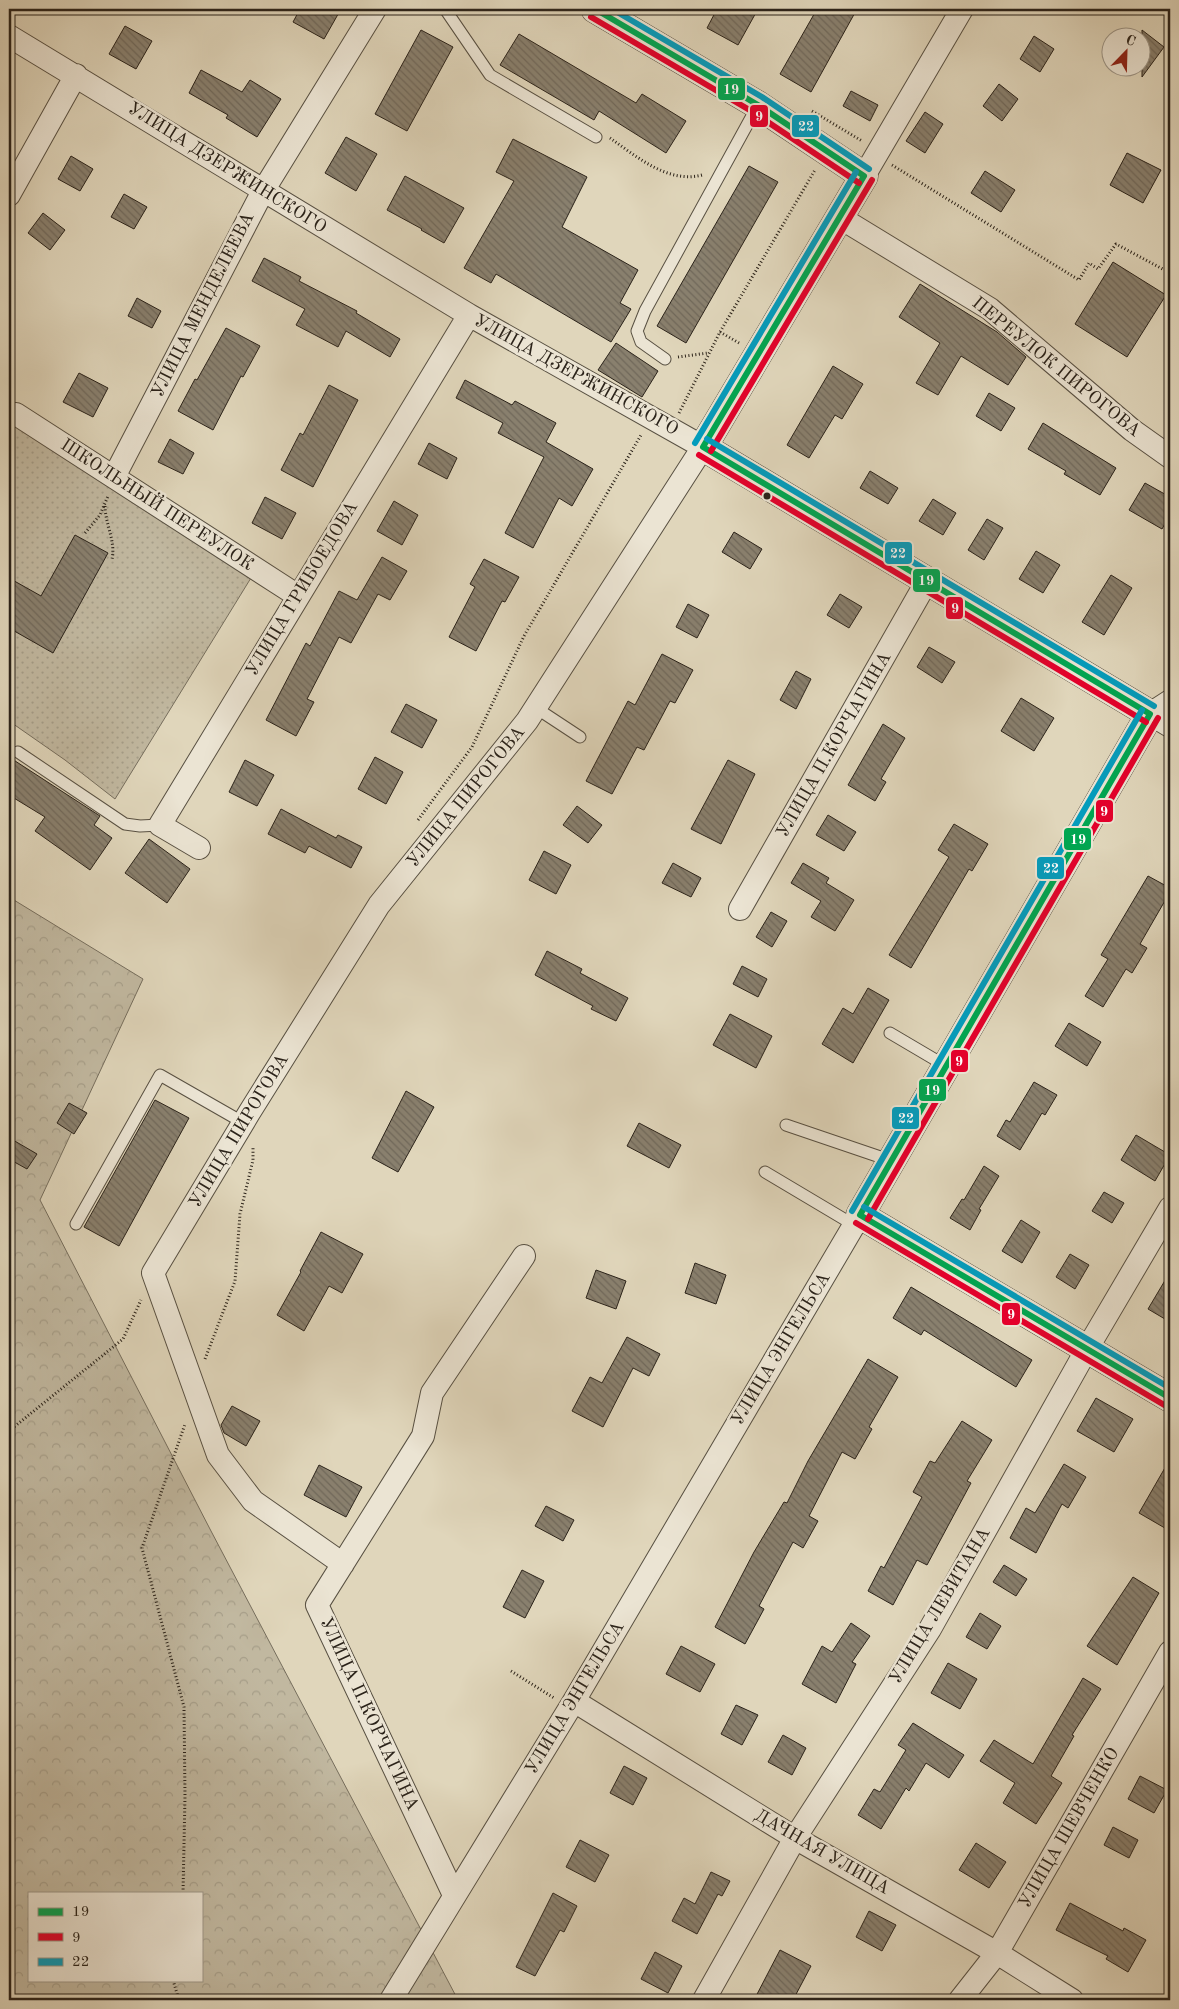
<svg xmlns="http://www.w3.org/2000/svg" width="1179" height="2009" viewBox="0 0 1179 2009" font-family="'Old Standard TT',serif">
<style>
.grass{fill:url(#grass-dots);stroke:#766e5d}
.forest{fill:url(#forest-crowns);stroke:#766e5d;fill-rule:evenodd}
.building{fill:url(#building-back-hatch);stroke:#2b231a}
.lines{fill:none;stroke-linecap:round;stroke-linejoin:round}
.service-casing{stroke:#585042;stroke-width:13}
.minor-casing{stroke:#585042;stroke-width:24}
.tertiary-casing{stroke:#585042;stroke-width:29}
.path{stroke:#2b231a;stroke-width:3;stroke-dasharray:1 2.5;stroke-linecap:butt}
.service{stroke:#ebe4d3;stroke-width:11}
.minor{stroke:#ebe4d3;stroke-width:22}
.tertiary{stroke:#ebe4d3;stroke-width:28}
.bus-1-casing{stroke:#ebe4d3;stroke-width:10}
.bus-2-casing{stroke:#ebe4d3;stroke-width:10}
.bus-3-casing{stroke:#ebe4d3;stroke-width:10}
.bus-1{stroke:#00a651;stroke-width:6}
.bus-2{stroke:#e4002b;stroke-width:6}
.bus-3{stroke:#049cbc;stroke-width:6}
.bus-dot{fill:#2b231a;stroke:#ebe4d3;stroke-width:2}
.labels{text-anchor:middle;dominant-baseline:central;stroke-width:5;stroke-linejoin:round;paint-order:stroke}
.street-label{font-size:18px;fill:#2b231a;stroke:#ebe4d3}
.line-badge{stroke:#ebe4d3;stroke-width:2}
.badge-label{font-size:14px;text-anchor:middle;font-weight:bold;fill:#fff}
</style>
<defs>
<pattern id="grass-dots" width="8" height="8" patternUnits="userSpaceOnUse" patternTransform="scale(1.25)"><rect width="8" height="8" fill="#c1b8a0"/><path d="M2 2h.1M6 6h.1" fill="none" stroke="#a69e89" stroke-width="1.8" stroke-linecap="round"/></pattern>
<pattern id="forest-crowns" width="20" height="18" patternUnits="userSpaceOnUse" patternTransform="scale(1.25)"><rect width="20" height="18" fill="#c1b8a0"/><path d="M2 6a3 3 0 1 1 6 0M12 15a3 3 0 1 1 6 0" fill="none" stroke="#a69e89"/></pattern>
<pattern id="building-back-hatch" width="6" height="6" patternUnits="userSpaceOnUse" patternTransform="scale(1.25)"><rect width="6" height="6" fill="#89806e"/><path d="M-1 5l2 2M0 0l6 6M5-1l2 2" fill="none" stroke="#70685a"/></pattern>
</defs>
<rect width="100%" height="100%" fill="#e0d6bb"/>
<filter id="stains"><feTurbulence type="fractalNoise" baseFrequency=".004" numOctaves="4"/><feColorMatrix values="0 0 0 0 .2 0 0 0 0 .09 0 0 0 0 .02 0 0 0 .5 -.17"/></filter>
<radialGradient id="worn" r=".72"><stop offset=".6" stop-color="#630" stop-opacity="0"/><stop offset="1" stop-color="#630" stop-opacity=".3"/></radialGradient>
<!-- grass -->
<path class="grass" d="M9 416 254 573 115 799 65 760 9 721Z"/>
<!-- forest -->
<path class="forest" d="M9 897 143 979 40 1200 211 1531 458 2000H9ZM29 1893H201V1980H29Z"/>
<!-- building -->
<path class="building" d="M300 9H341L324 39 293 22Z
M717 9H758L738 45 707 28Z
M817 9H857L811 92 780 74Z
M125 26 152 41 136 69 109 54Z
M421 30 453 47 407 131 375 114Z
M1142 30 1164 47 1142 77Z
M519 34 636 103 642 94 686 121 666 153 599 111 594 120 500 65Z
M1034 36 1054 49 1040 72 1020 59Z
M201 70 242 92 250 80 281 99 257 137 226 118 228 115 189 93Z
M999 84 1018 99 1002 121 983 106Z
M851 91 878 105 870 121 843 106Z
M925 112 943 124 925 153 906 141Z
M346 137 377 154 356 191 325 173Z
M513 139 587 177 562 227 638 270 620 303 631 309 611 342 496 274 491 283 464 268 514 181 496 172Z
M1127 153 1161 170 1143 203 1110 185Z
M71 156 93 169 80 191 58 179Z
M749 166 778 182 686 343 657 326Z
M985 171 1015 190 1001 212 971 193Z
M405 176 464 208 444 243 421 230 422 229 387 210Z
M124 194 147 207 134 229 111 217Z
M43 213 65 230 50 250 28 233Z
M264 258 301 277 299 281 357 311 356 313 400 339 390 357 346 331 338 347 296 325 305 309 252 281Z
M1113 262 1166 295 1127 357 1075 324Z
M920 284 997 332 1026 357 1008 385 961 356 938 395 916 383 940 343 899 317Z
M137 298 161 311 152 328 128 316Z
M226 328 260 346 243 377 241 376 213 430 178 411 195 379 197 380Z
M616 343 658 371 642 397 598 370Z
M833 366 863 384 842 419 835 415 809 458 787 445Z
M79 373 108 388 93 417 63 402Z
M465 380 512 405 515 401 556 423 546 442 593 469 572 506 559 498 533 548 505 533 544 457 498 433 503 423 456 398Z
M329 385 358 400 313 487 281 470 300 433 303 435Z
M989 393 1015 408 1001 431 976 416Z
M1043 423 1116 468 1100 495 1064 474 1066 471 1028 449Z
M170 439 194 453 183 474 158 462Z
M429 443 457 458 447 479 418 464Z
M870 471 898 488 888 504 860 488Z
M1145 483 1170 497V515L1162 529 1129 510Z
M265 497 296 513 282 539 252 523Z
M933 499 956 513 943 535 919 521Z
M394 501 418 515 402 545 377 531Z
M987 519 1003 528 984 560 968 550Z
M734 532 762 549 750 569 722 552Z
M75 535 108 553 53 653 9 628V578L41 596Z
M1036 551 1060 565 1043 593 1019 579Z
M382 557 407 571 390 600 378 594 351 643 339 637 307 699 314 702 296 736 266 720 306 643 310 646 339 591 357 600Z
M484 559 519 577 505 602 502 601 476 651 449 637 475 587 470 584Z
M1111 575 1132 588 1104 635 1082 622Z
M840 594 862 607 849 628 827 615Z
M688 604 709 615 697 638 676 627Z
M929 647 955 662 942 683 917 667Z
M662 654 693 670 675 703 670 701 644 750 637 747 612 794 586 781 628 701 635 705Z
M796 671 811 679 796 709 780 700Z
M1021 698 1054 718 1034 751 1001 731Z
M406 704 437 720 422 748 391 732Z
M883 724 905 738 881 779 886 782 875 801 848 785Z
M9 757 100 816 94 825 112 838 90 870 35 831 45 817 9 795Z
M375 757 403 772 386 804 358 789Z
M245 760 274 775 257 806 229 792Z
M728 760 755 774 721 844 691 829Z
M577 806 602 825 588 843 563 825Z
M281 809 336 838 338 835 362 847 351 868 309 846 305 853 268 834Z
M828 815 856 832 844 851 816 835Z
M954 824 988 844 972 871 969 869 911 968 889 955 949 857 938 850Z
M149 839 190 869 167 903 125 873Z
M544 851 571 865 556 894 529 880Z
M673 863 701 878 691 897 662 883Z
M803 863 829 878 826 883 854 900 835 931 811 917 821 901 791 883Z
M1148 876 1170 888V892L1140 944 1147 948 1132 973 1126 969 1103 1007 1085 996 1108 959 1101 955Z
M771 912 787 921 772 947 756 937Z
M547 951 582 969 580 973 628 998 616 1021 591 1009 593 1006 535 975Z
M742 966 767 979 758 997 733 984Z
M868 988 889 1000 853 1063 822 1044 843 1008 853 1014Z
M730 1014 772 1036 756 1068 713 1045Z
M1069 1023 1101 1042 1087 1066 1055 1046Z
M1034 1082 1057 1095 1045 1115 1042 1113 1020 1150 997 1136 1006 1120 1010 1122Z
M406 1091 434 1107 398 1172 372 1158Z
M155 1100 189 1118 119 1246 84 1227Z
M69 1103 87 1113 74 1134 57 1123Z
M639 1123 681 1145 669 1168 627 1146Z
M1136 1135 1170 1155 1155 1181 1121 1160Z
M13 1140 37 1154 27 1169 9 1159V1148Z
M984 1166 999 1176 979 1209 981 1210 970 1230 950 1218 962 1199 964 1200Z
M1104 1192 1124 1203 1112 1223 1092 1211Z
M1021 1220 1040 1232 1022 1263 1002 1251Z
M321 1232 363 1254 342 1293 329 1286 304 1331 277 1315 301 1272 300 1271Z
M1070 1254 1089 1265 1075 1289 1056 1277Z
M695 1263 726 1275 716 1304 685 1293Z
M596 1270 626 1281 616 1309 586 1298Z
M1170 1272V1322L1148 1309Z
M911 1287 1032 1360 1016 1387 924 1330 921 1335 893 1318Z
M627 1337 660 1354 649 1376 633 1368 603 1427 572 1411 590 1377 602 1383Z
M868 1359 898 1377 869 1427 872 1429 855 1459 842 1452 809 1516 818 1521 803 1548 793 1542 759 1606 764 1609 745 1644 715 1627 754 1552 784 1502 787 1503 808 1461Z
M1096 1398 1133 1419 1114 1452 1077 1431Z
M232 1406 260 1421 246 1446 224 1433 221 1425Z
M962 1421 992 1440 967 1481 971 1483 927 1565 917 1560 893 1605 868 1591 881 1566 884 1568 922 1497 913 1492 930 1461 935 1463Z
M1170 1459V1531L1139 1513Z
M1064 1464 1086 1477 1068 1508 1062 1504 1036 1553 1010 1538 1026 1508 1035 1513Z
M319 1465 362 1487 346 1517 304 1495Z
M546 1506 574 1520 563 1541 535 1526Z
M1004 1565 1027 1579 1016 1596 993 1582Z
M522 1570 544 1581 525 1618 503 1607Z
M1133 1577 1159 1593 1117 1665 1087 1646Z
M980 1613 1001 1626 987 1649 966 1637Z
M851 1623 870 1636 852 1662 856 1664 836 1703 802 1684 822 1646 832 1652Z
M681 1646 715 1664 700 1692 666 1674Z
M948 1663 977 1679 960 1709 931 1693Z
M1083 1678 1101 1689 1072 1735 1074 1736 1051 1776 1062 1783 1036 1824 1003 1803 1015 1783 980 1761 994 1740 1033 1764Z
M736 1705 758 1715 742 1745 721 1734Z
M913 1723 964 1755 949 1778 926 1763 909 1791 906 1788 881 1829 858 1815 874 1789 880 1792 906 1750 898 1745Z
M783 1735 806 1748 792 1775 768 1762Z
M624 1766 647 1778 633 1805 610 1793Z
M1140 1776 1167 1790 1154 1813 1128 1799Z
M1113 1827 1138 1840 1129 1858 1104 1845Z
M580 1840 609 1855 595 1882 566 1867Z
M976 1843 1006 1862 989 1888 959 1870Z
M711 1872 730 1881 722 1896 718 1894 697 1934 672 1921 684 1898 695 1904Z
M553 1893 577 1906 564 1932 560 1930 535 1976 516 1967Z
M1070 1903 1123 1931 1124 1928 1146 1940 1128 1972 1106 1959 1108 1956 1056 1930Z
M869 1911 896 1925 882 1951 856 1937Z
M780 1950 811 1966 793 2000H754Z
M655 1952 682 1966 668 1993 641 1979Z"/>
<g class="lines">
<defs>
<path id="service" d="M445 9 490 75 596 137
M665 359 641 342 637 331 645 311 758 105
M536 708 580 737
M18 752 125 824 140 826 160 825
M890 1033 946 1066
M786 1125 892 1161
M765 1172 854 1225
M76 1224 160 1075 244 1123"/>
<path id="minor" d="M9 36 469 315 703 447 527 721 379 905 249 1113 153 1273 218 1455 253 1501 343 1564
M864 176 962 9
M9 195 76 75
M839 217 990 309 1132 430 1170 457
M16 414 298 596
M114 477 263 191 375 9
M1170 701 1150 714 1170 726
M199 848 160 825 469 315
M740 909 927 581
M574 1701 795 1838 997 1953 1072 2000
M454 1895 317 1605 423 1436 432 1393 524 1256
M391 2000 574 1701 860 1215
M704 2000 795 1838 930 1629 1087 1349 1170 1208
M960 2000 997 1953 1170 1652"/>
<path id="tertiary" d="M595 9 758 105 864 176 703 447 1150 714 860 1215 1170 1398"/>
</defs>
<!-- service casing -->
<use href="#service" class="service-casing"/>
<!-- minor casing -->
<use href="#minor" class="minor-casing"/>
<!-- tertiary casing -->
<use href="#tertiary" class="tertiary-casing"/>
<!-- path -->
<path class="path" d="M812 111 862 141
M610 138C636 156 668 184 702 175
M892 165 1079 280 1089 263 1098 269 1116 244 1170 273
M720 332 739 343
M678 357 708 353
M679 413 720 332 815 170
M105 506C105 523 116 542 112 559
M85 533 100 515 108 496
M418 820 472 747 524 636 641 435
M205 1359 235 1281 240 1214 253 1160V1148
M9 1431 123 1339 141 1300
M511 1671 554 1698
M183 1893 185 1796 184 1707 142 1548 185 1424
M173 1980 179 2000"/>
<!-- service -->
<use href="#service" class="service"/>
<!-- minor -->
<use href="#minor" class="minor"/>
<!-- tertiary -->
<use href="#tertiary" class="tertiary"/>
<defs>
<path id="bus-1" d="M595 9 758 105 864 176
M703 447 1150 714
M703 447 864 176
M860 1215 1150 714
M860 1215 1170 1398"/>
<path id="bus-2" d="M591 17 753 112 859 183
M711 451 872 180
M699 455 1146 722
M868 1219 1158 718
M856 1223 1166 1406"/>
<path id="bus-3" d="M612 9 762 97 869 169
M707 439 1154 706
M695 443 856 172
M864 1207 1170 1388
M852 1211 1142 710"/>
</defs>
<!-- bus-1 casing -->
<use href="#bus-1" class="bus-1-casing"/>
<!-- bus-2 casing -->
<use href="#bus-2" class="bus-2-casing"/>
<!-- bus-3 casing -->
<use href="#bus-3" class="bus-3-casing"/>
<!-- bus-1 -->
<use href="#bus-1" class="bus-1"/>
<!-- bus-2 -->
<use href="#bus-2" class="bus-2"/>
<!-- bus-3 -->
<use href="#bus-3" class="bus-3"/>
</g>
<!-- markers -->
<circle class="bus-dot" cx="767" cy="496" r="4.5"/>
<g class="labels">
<!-- street labels -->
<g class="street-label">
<text transform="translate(227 168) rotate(32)">УЛИЦА ДЗЕРЖИНСКОГО</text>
<text transform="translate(203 305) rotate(-63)">УЛИЦА МЕНДЕЛЕЕВА</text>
<text transform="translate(1056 367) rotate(39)">ПЕРЕУЛОК ПИРОГОВА</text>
<text transform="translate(576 375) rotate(29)">УЛИЦА ДЗЕРЖИНСКОГО</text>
<text transform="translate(157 505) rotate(33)">ШКОЛЬНЫЙ ПЕРЕУЛОК</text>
<text transform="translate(302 589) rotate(-59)">УЛИЦА ГРИБОЕДОВА</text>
<text transform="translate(834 745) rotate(-60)">УЛИЦА П.КОРЧАГИНА</text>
<text transform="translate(466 797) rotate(-51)">УЛИЦА ПИРОГОВА</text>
<text transform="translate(239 1131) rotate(-59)">УЛИЦА ПИРОГОВА</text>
<text transform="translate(781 1349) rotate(-59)">УЛИЦА ЭНГЕЛЬСА</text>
<text transform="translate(940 1606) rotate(-59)">УЛИЦА ЛЕВИТАНА</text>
<text transform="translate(575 1698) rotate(-59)">УЛИЦА ЭНГЕЛЬСА</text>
<text transform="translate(369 1714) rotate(65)">УЛИЦА П.КОРЧАГИНА</text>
<text transform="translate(1069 1828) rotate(-60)">УЛИЦА ШЕВЧЕНКО</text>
<text transform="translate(822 1852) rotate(30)">ДАЧНАЯ УЛИЦА</text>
</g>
</g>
<g class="line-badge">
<rect x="717" y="77" width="29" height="24" rx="5" fill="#00a651"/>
<rect x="749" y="104" width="20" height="24" rx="5" fill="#e4002b"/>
<rect x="791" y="114" width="29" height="24" rx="5" fill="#049cbc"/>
<rect x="884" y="541" width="29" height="24" rx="5" fill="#049cbc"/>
<rect x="912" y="568" width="29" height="25" rx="5" fill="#00a651"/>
<rect x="945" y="596" width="19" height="24" rx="5" fill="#e4002b"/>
<rect x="1095" y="799" width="19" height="24" rx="5" fill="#e4002b"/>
<rect x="1063" y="827" width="29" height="24" rx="5" fill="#00a651"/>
<rect x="1036" y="856" width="29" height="24" rx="5" fill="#049cbc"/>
<rect x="950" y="1049" width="19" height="24" rx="5" fill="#e4002b"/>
<rect x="918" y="1078" width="29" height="24" rx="5" fill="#00a651"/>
<rect x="891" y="1106" width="29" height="24" rx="5" fill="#049cbc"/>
<rect x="1001" y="1302" width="20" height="24" rx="5" fill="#e4002b"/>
</g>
<g class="badge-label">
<text x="731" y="94">19</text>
<text x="759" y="121">9</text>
<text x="806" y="131">22</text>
<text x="898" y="558">22</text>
<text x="926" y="585">19</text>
<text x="955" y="613">9</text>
<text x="1104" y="816">9</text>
<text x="1078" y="844">19</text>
<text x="1051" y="873">22</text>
<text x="959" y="1066">9</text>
<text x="932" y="1095">19</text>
<text x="906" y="1123">22</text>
<text x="1011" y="1319">9</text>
</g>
<!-- margin -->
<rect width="1179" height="2009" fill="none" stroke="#e0d6bb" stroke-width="30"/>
<rect x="10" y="10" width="1159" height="1989" fill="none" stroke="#2b231a" stroke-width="2.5"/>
<rect x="15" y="15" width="1149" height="1979" fill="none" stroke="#2b231a"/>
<!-- legend -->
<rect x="28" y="1892" width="175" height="90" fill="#ebe4d3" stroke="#9e9789"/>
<rect x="38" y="1908" width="25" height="8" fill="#00a651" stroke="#9e9789"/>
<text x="72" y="1916" font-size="15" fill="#2b231a">19</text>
<rect x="38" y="1933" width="25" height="8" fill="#e4002b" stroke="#9e9789"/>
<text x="72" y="1942" font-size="15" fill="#2b231a">9</text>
<rect x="38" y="1958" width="25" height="8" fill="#049cbc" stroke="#9e9789"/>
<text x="72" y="1966" font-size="15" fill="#2b231a">22</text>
<!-- north arrow -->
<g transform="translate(1126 52) rotate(23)"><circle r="24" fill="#ebe4d3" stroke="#9e9789"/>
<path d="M0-4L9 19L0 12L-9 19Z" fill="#8f2418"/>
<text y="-8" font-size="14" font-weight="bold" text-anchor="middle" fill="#2b231a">С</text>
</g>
<rect width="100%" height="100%" filter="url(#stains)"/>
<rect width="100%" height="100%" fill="url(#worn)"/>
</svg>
